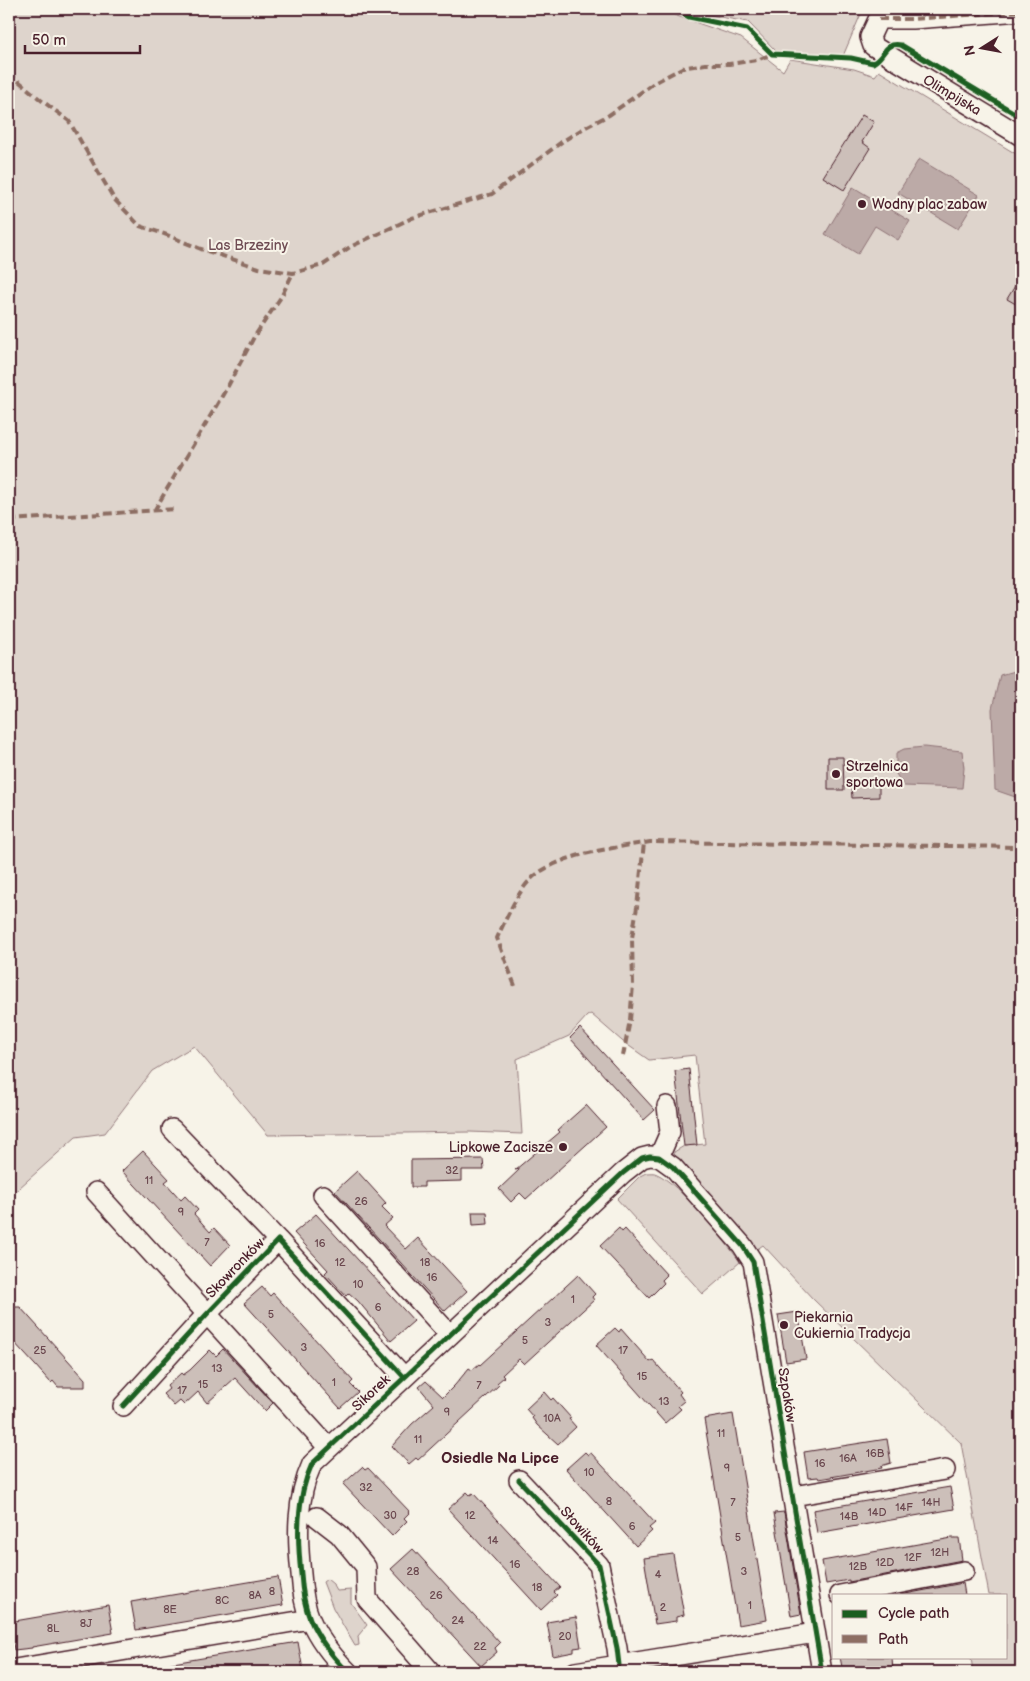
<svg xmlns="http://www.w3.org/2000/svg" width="1030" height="1681" viewBox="0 0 1030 1681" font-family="'Balsamiq Sans',sans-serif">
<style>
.green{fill:#ded4cc;stroke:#947a7c}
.water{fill:#bcaaa7;stroke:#8e7275}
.building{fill:#ccbfb9;stroke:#4a1f2b}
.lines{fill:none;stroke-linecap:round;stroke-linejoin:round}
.minor-casing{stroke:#4a1f2b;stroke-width:22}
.minor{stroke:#f7f3e8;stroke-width:19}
.quiet{stroke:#8d6e63;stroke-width:4;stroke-dasharray:8 4;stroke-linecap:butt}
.cycleway-casing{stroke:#f7f3e8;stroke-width:8}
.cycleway{stroke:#1b5e20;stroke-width:5}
.poi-dot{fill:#4a1f2b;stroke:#f7f3e8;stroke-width:2}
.labels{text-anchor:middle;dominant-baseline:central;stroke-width:4;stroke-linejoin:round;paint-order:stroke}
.number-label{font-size:11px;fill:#6a474e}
.street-label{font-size:14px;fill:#4a1f2b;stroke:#f7f3e8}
.poi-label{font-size:14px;fill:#4a1f2b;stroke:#f7f3e8;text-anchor:start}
.park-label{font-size:14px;fill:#6f4c53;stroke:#f7f3e8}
.neighbourhood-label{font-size:15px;font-weight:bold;fill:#4a1f2b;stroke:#f7f3e8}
</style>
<rect width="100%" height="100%" fill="#f7f3e8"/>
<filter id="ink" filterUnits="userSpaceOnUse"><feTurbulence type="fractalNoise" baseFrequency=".02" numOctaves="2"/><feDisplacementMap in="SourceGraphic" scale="10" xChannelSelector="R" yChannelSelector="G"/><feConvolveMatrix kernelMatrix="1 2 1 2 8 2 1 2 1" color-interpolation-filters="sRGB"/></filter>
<g filter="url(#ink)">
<!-- green -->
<path class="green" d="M9 9H674V15L741 38 783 71 790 59 854 69 875 76 879 71 1021 157V1672H973L971 1657H1006V1595H989L961 1443 813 1299 763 1245 756 1250 674 1157V1152L684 1146 705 1144 695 1055 649 1060 622 1041 591 1014 587 1016 569 1036 517 1059 522 1134 470 1132 268 1135 194 1046 152 1071 105 1133 76 1137 9 1197Z
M687 9H863L843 56 776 51 748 22 687 11Z
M646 1173C650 1173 654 1172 657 1174 677 1182 727 1243 740 1262L703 1294 617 1199 640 1176Z
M327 1579 333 1584 337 1591 351 1590V1603L367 1625 358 1636 359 1645 355 1646 333 1608 323 1582Z"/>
<!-- water -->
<path class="water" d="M919 159 979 195 958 229 898 193Z
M853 187 910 221 898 240 875 226 858 254 825 234Z
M1021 669V799L995 790 992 709 1000 675Z
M924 747 962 751 964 768 962 788 904 786 896 774V753L904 749Z"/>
<!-- building -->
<path class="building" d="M862 115 874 122 862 142 870 148 844 190 823 177Z
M1021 276V307L1007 299Z
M828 757H843L844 790H828Z
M851 784H879V797L852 798Z
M580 1028 655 1110 644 1120 570 1038Z
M689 1069 697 1145 684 1146 675 1071Z
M586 1105 606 1127 526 1199 520 1193 511 1202 499 1189 520 1169 515 1170 560 1132 558 1130Z
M143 1151 169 1179 165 1182 181 1200 185 1196 198 1210 194 1214 210 1232 214 1228 230 1245 210 1266 122 1171Z
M483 1159 484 1170H462V1181L424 1182V1187H411V1160Z
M357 1171 386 1203 382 1207 393 1218 384 1226 406 1249 418 1238 467 1291 445 1311 335 1191Z
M472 1212H487L488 1224 473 1225Z
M316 1214 414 1321 391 1341 358 1301 349 1293 346 1296 325 1273 328 1270 294 1233Z
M619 1228 622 1232 625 1229 667 1275 662 1280 664 1283 649 1298 600 1246Z
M578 1275 595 1294 592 1297 594 1300 524 1364 519 1359 502 1375 504 1377 497 1383 499 1385 418 1460 416 1458 409 1464 392 1446 412 1424 434 1405 419 1387 426 1381 443 1397 455 1385 469 1368 472 1370 479 1364 480 1365Z
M262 1287 270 1296 273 1293 353 1381 350 1384 358 1392 340 1408 244 1303Z
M11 1307H20L85 1379V1387H58L53 1381 51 1383 35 1365 13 1341 15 1340 10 1334Z
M798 1312 806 1359 786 1362 778 1315Z
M615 1328 619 1332 621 1329 650 1362 653 1360 681 1392 679 1394 684 1401 678 1406 681 1409 665 1423 596 1345Z
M223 1349 273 1403 265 1411 235 1378 207 1403 198 1392 184 1405 180 1401 174 1406 163 1394 169 1389 167 1386 181 1373 183 1375 190 1370 210 1350 216 1356Z
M544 1392 551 1400 553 1398 571 1418 569 1419 576 1427 558 1444 537 1425 532 1418 533 1417 526 1409Z
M733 1414 767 1620 738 1625 704 1419Z
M887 1439 891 1463 881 1466 882 1468 819 1479 818 1477 808 1478 804 1452Z
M585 1452 588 1455 591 1453 655 1523 649 1528 652 1531 636 1546 566 1469Z
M362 1467 365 1470 368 1468 410 1512 404 1518 407 1521 392 1536 343 1484Z
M950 1487 954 1509 817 1533 813 1510Z
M467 1492 470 1495 473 1493 560 1587 554 1592 557 1595 541 1610 448 1509Z
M784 1512 801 1614 791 1616 774 1513Z
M952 1538H959L962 1560 849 1582V1580L826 1584 822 1561Z
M413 1549 500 1643 495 1648 497 1652 481 1666 391 1569Z
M673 1554 684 1615 676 1617V1621L655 1624 644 1558Z
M278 1577 283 1605 136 1630 131 1602Z
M963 1583 965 1595H900Z
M108 1605 113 1633 32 1647V1648L14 1650 9 1622Z
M576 1617 581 1647 574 1648V1652L553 1656 547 1622Z
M298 1642 303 1670 288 1672H156L155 1666Z
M840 1657H892L893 1672H843Z"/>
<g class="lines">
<defs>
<path id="minor" d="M883 9 870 37 873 46 1021 136
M879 19H913L1021 11
M172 1129 278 1240
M659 1157 670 1132 667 1106
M96 1192 328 1447
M323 1195 450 1335
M123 1406 207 1314 278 1240 404 1377
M519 1480 599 1565 617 1648 619 1665
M793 1496 945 1470
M317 1517 339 1534 366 1567 367 1599 431 1672
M840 1595 964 1571
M9 1670 310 1619
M348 1672C334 1658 318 1638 310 1619 304 1605 302 1589 301 1574 297 1537 296 1499 312 1464L623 1173 642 1158 650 1156 659 1157 673 1167 742 1245 753 1262 822 1672
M575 1672 815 1633"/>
</defs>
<!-- minor casing -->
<use href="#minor" class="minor-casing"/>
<!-- minor -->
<use href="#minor" class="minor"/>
<!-- quiet -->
<path class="quiet" d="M879 19H913L1021 11
M9 73 41 100 69 121 114 199 140 226 167 235 201 249 259 268 293 273 323 265 350 247 412 218 492 194 563 141 584 128 609 115 654 83 682 68 705 64H729L757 60 772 54
M154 511 228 386 254 337 281 297 293 273
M9 520 176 509
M515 986 497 938C505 921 517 893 530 880 556 854 614 848 650 842L1021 847
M623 1056 630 1020 633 985 632 938 637 907 644 843"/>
<defs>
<path id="cycleway" d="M683 9 684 14 689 17 747 29 772 54 851 58 873 63C886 56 883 42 901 45L1021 117
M123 1406 207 1314 278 1240 404 1377
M519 1480 599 1565 617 1648 619 1665
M348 1672C334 1658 318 1638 310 1619 304 1605 302 1589 301 1574 297 1537 296 1499 312 1464L623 1173 642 1158 650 1156 659 1157 673 1167 742 1245 753 1262 822 1672"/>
</defs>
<!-- cycleway casing -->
<use href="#cycleway" class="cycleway-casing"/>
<!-- cycleway -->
<use href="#cycleway" class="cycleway"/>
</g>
</g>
<!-- markers -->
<g class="poi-dot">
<circle cx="862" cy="204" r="5"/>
<circle cx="836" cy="774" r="5"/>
<circle cx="563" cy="1147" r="5"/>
<circle cx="784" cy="1325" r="5"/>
</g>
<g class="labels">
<!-- number labels -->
<g class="number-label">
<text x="452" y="1170">32</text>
<text x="149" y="1180">11</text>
<text x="361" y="1201">26</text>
<text x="181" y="1212">9</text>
<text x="207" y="1242">7</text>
<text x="320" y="1243">16</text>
<text x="340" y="1262">12</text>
<text x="425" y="1262">18</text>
<text x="432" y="1277">16</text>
<text x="358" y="1284">10</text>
<text x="573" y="1299">1</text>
<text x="378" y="1307">6</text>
<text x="271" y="1314">5</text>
<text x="548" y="1322">3</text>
<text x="525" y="1340">5</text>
<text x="304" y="1347">3</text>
<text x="40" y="1350">25</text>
<text x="623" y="1350">17</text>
<text x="217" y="1368">13</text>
<text x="642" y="1376">15</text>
<text x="334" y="1382">1</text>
<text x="203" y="1384">15</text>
<text x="479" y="1385">7</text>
<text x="182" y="1390">17</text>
<text x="664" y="1401">13</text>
<text x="447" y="1412">9</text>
<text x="552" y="1418">10A</text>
<text x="721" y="1433">11</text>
<text x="418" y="1439">11</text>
<text x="875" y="1453">16B</text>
<text x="848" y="1458">16A</text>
<text x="820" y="1463">16</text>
<text x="727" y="1468">9</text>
<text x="589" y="1472">10</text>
<text x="366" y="1487">32</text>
<text x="609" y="1501">8</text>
<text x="733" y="1502">7</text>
<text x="931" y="1502">14H</text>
<text x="904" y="1507">14F</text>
<text x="877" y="1512">14D</text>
<text x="390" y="1515">30</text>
<text x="470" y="1515">12</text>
<text x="849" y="1516">14B</text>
<text x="632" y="1526">6</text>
<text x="738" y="1537">5</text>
<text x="493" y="1540">14</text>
<text x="940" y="1552">12H</text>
<text x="913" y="1557">12F</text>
<text x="885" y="1562">12D</text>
<text x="515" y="1564">16</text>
<text x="858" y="1566">12B</text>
<text x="413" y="1571">28</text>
<text x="744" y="1571">3</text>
<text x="658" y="1574">4</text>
<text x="537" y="1587">18</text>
<text x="272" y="1591">8</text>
<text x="255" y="1595">8A</text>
<text x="436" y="1595">26</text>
<text x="222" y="1600">8C</text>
<text x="750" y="1605">1</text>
<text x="663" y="1607">2</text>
<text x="170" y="1609">8E</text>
<text x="458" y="1620">24</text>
<text x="86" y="1623">8J</text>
<text x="53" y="1628">8L</text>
<text x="565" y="1636">20</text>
<text x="480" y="1646">22</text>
</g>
<!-- street labels -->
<g class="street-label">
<text transform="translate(952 95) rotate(31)">Olimpijska</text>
<text transform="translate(235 1268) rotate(-46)">Skowronków</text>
<text transform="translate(371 1393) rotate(-43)">Sikorek</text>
<text transform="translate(787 1395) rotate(81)">Szpaków</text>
<text transform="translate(582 1530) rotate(48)">Słowików</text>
</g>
<!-- poi labels -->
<g class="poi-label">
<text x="872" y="204">Wodny plac zabaw</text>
<text x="846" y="766">Strzelnica<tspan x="846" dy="16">sportowa</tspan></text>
<text x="553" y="1147" text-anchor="end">Lipkowe Zacisze</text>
<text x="794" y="1317">Piekarnia<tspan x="794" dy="16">Cukiernia Tradycja</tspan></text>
</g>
<!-- park labels -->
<g class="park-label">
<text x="248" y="245">Las Brzeziny</text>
</g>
<!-- neighbourhood labels -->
<g class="neighbourhood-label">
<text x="500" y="1458">Osiedle Na Lipce</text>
</g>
</g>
<!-- margin -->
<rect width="1030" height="1681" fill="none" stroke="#f7f3e8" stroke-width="30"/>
<rect x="15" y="15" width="1000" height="1651" fill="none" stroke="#4a1f2b" stroke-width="2" filter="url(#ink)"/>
<!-- legend -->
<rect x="832" y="1594" width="175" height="65" fill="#f7f3e8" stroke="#b29e9c"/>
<rect x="842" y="1610" width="25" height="8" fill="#1b5e20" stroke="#b29e9c"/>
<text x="878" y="1618" font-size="15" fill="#4a1f2b">Cycle path</text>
<rect x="842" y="1635" width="25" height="8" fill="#8d6e63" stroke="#b29e9c"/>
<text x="878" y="1644" font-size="15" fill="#4a1f2b">Path</text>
<!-- north arrow -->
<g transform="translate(982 48) rotate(259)" stroke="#f7f3e8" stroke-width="4" paint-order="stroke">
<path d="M0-4L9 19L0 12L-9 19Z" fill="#4a1f2b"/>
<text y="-8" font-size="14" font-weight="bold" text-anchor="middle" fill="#4a1f2b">N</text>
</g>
<!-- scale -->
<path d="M25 45v8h115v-8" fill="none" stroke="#4a1f2b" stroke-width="2.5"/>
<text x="32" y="45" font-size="15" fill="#4a1f2b" stroke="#f7f3e8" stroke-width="4" paint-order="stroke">50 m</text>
</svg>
